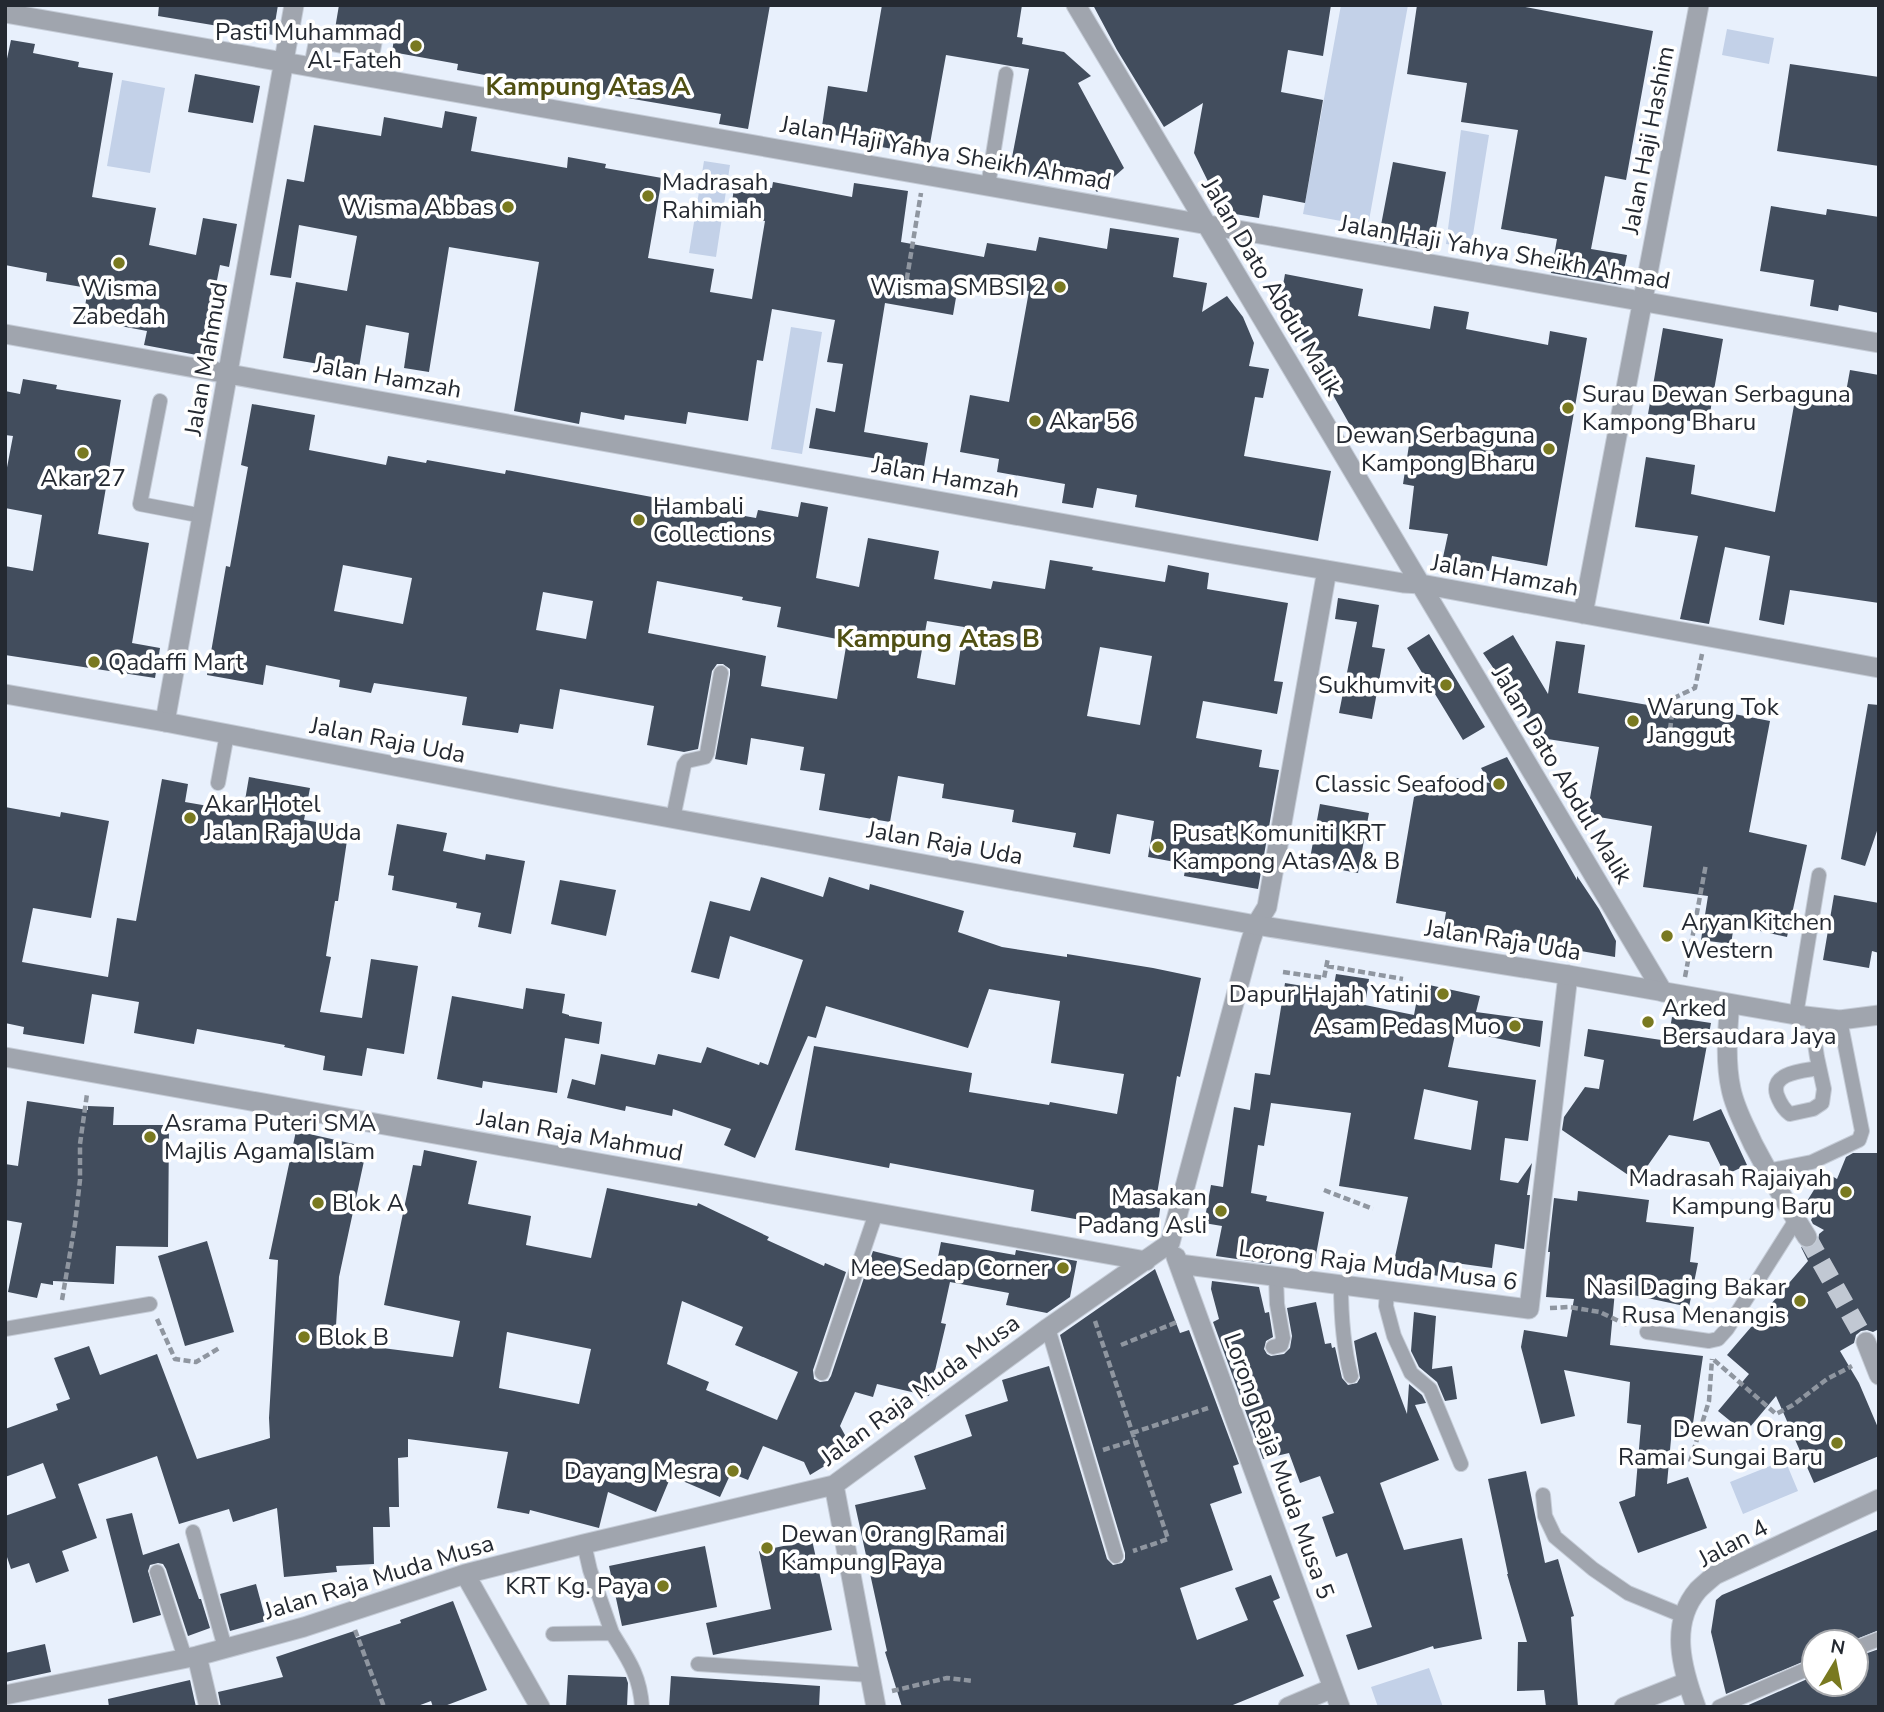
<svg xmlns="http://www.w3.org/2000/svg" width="1884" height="1712" viewBox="0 0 1884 1712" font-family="'Nunito Sans',sans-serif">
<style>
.green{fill:#c3d1e8}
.building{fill:#424d5d;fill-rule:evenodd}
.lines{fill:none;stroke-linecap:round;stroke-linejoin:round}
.minor-tunnel{stroke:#c1c8d3;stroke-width:19;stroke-dasharray:19 10;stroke-linecap:butt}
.service-casing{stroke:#c5ccd7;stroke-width:16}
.minor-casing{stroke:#c5ccd7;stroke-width:21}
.tertiary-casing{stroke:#c5ccd7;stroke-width:21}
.path{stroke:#8f96a0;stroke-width:4.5;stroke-dasharray:7 3.5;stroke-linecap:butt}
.service{stroke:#a0a5ae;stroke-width:14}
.minor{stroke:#a0a5ae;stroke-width:19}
.tertiary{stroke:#a0a5ae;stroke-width:19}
.poi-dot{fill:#797920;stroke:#fff;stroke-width:2.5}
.labels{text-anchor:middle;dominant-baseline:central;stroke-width:7;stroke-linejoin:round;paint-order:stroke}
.poi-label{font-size:24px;fill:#242931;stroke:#fff;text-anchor:end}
.street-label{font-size:24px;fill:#242931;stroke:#fff}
.neighbourhood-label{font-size:26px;font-weight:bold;fill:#505013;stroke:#fff}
</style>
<rect width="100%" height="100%" fill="#e8f0fc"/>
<!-- green -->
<path class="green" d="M1341 5H1408L1368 226 1303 214Z
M1727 29 1774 38 1769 64 1722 55Z
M122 80 165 88 150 173 107 166Z
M1461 130 1489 135 1471 247 1446 244Z
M704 161 730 165 716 257 689 253Z
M791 327 822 332 802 454 771 449Z
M1785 1460 1798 1491 1743 1514 1730 1482Z
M1429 1668 1443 1707H1378L1371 1687Z"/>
<!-- building -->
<path class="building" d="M159 5H278L273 35 158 16Z
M339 5H770L748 129 719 124 721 114 563 87V89L457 70 458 64 392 52 394 39 385 38V31L378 26 369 28 366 34 335 29Z
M882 5H1022L1017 37 1023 38 1022 44 1064 52 1091 76 1078 83 1124 168 1097 192 1079 175 1063 183 1009 173 1029 69 946 55 928 155 858 143V139L821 133 828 86 867 92Z
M1093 5H1331L1323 56 1288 50 1281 92 1323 100 1305 203 1263 195 1259 218 1223 212 1194 153 1203 103 1164 127 1117 50Z
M1417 5H1515L1653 31 1626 180 1605 176 1591 249 1627 255 1621 285 1551 273 1557 239 1501 229 1518 130 1461 122 1467 83 1407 74Z
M11 40 35 44 33 53 79 62 78 67 113 73 92 197 156 208 149 245 196 255 203 218 237 224 229 267 220 265 202 356 144 345 147 331 83 319 88 288 46 281 47 273 5 265V68Z
M1790 64 1879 77V166L1777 151Z
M195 74 260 86 253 123 188 112Z
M445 111 477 117 471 151 567 168 568 157 606 164 605 168 662 178 648 258 714 269 710 292 752 299 765 221 730 215 735 182 772 188 773 182 852 197 854 183 908 191 901 242 984 257 987 243 1036 251 1039 237 1107 249 1110 228 1179 238 1173 277 1207 283 1202 312 1227 296 1243 317 1254 343 1249 366 1269 369 1263 398 1255 397 1244 456 1331 471 1318 541 1135 507 1137 495 1097 488 1093 508 1062 503 1065 484 997 472 999 459 960 452 970 395 1009 402 1029 291 959 280 953 315 885 303 864 432 928 443 922 478 889 472 891 461 809 448 816 408 835 412 843 364 827 362 835 320 772 309 763 361 757 360 748 421 688 412 686 424 625 415 624 420 581 412 579 424 514 411 539 262 449 247 429 372 404 368 409 333 366 325 358 374 330 369 331 366 283 358 296 282 347 291 357 236 299 225 291 278 270 275 287 179 304 182 314 125 381 136 384 117 442 128Z
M1393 162 1446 172 1432 251 1378 241Z
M1771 206 1826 215 1827 209 1879 217V313L1839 305 1838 311 1810 306 1814 280 1760 271Z
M1285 274 1363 289 1358 316 1430 329 1434 306 1469 312 1466 329 1548 345 1550 331 1587 338 1547 566 1492 556 1489 571 1442 562 1448 534 1409 529 1414 486 1403 484 1409 445 1355 434 1280 301Z
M1663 328 1723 339 1708 424 1648 414Z
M1850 370 1879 375V603L1790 590 1784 625 1759 620 1770 556 1725 547 1709 624 1680 619 1698 536 1635 527 1646 457 1695 465 1691 494 1775 512 1796 394 1844 403Z
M23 379 57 385 56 389 121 400 98 534 149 543 132 643 160 648 155 678 5 655V566L33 571 42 515 5 508V478L13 436 5 435V391L20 394Z
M252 404 315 415 309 450 386 465 388 456 426 463 427 460 505 474 506 470 668 500 667 502 756 518 758 510 798 517 801 502 828 507 816 578 859 587 868 538 939 551 934 579 991 589 993 581 1045 589 1050 560 1093 567 1092 570 1165 582 1168 565 1209 573 1207 589 1288 603 1274 681 1283 682 1277 714 1203 701 1196 738 1262 750 1259 767 1279 770 1258 889 1184 876 1186 864 1148 857 1154 821 1117 814 1110 854 1073 847 1076 833 1012 822 1014 810 942 798 944 784 898 776 890 822 819 810 825 774 800 770 804 747 751 738 747 765 715 759 730 675V669L723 664H717L712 671 698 749 684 752 647 745 654 706 560 689 553 729 520 724 518 733 462 725 467 697 374 683 371 693 339 687 340 680 266 665 263 685 207 675 226 566 230 567 248 467 241 465ZM343 565 412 578 403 624 334 611ZM657 581 743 597 742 600 781 607 777 627 847 641 837 699 761 686 766 656 648 633ZM543 592 593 601 586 639 536 630ZM927 621 964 627 955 685 917 678ZM1100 647 1152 656 1140 725 1087 716Z
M1338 598 1379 605 1372 647 1385 649 1372 719 1339 713 1357 622 1335 619Z
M1429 634 1485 727 1463 740 1407 648Z
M1513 635 1548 694 1556 641 1585 645 1578 693 1677 710 1732 722 1734 714 1770 721 1749 832 1807 845 1787 937 1734 925 1731 944 1701 940 1708 896 1643 887 1652 826 1587 815 1599 747 1541 738 1483 653Z
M1868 704 1879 705V825L1865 866 1841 859Z
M1507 757 1577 880V876L1599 909 1616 941 1615 957 1512 939 1511 943 1443 931 1446 912 1396 903 1414 797 1457 778 1490 783 1481 768Z
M249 777 310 788 304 820 349 827 338 901H335L326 956 331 957 320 1012 362 1018 371 959 418 966 404 1054 367 1048 362 1076 323 1070 325 1056 284 1047 285 1045 197 1029 194 1044 134 1033 139 1002 92 994 84 1044 23 1034 24 1027 5 1023V807L60 817 61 812 109 821 91 918 33 908 22 962 108 977 117 918 136 921 162 779 188 784 185 802 243 812Z
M1320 804 1369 813 1358 873 1309 864Z
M397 824 447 833 443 851 485 860 486 854 525 861 511 934 478 927 481 913 456 908 457 903 392 890 394 876 388 875Z
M761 877 823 897 829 877 869 890 870 884 964 911 958 932 1002 947 1067 957V954L1153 968 1201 978 1180 1077 1177 1076 1157 1194H1162L1159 1217 1136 1235 1103 1229V1224L1031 1211 1034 1190 890 1163 889 1168 795 1150 814 1046 972 1073 969 1092 1049 1105 1050 1102 1117 1114 1124 1074 1051 1063 1060 1001 989 989 968 1048 826 1006 816 1038 808 1036 755 1158 724 1145 731 1129 673 1109 672 1116 626 1106 625 1111 567 1098 572 1079 595 1085 601 1054 655 1065 658 1054 701 1063 707 1047 759 1065 760 1062 768 1065 803 960 730 936 719 979 691 972 710 901 750 911Z
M560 880 616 890 606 936 551 924Z
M1834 895 1879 903V953L1872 951 1869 968 1823 960Z
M1336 974 1369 979 1365 1005 1414 1015 1420 983 1480 996 1476 1012 1543 1021 1540 1047 1456 1030 1448 1067 1536 1080 1528 1141 1505 1138 1500 1180 1518 1183 1532 1163 1527 1195H1530L1524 1249 1495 1244 1492 1268 1441 1261 1438 1276 1393 1266 1408 1197 1339 1186 1351 1113 1271 1103 1264 1146 1258 1145 1251 1193 1267 1196 1266 1201 1324 1212 1315 1260 1273 1252 1271 1264 1216 1256 1222 1226 1204 1223 1211 1185 1223 1187 1234 1107 1250 1110 1255 1073 1270 1075 1285 983 1333 991ZM1424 1089 1478 1101 1471 1150 1414 1139Z
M526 988 565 994 562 1013 569 1015V1016L602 1022 599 1044 565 1038 557 1093 483 1081 482 1088 437 1079 452 996 523 1009Z
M1672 1017 1711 1023 1693 1121 1721 1109 1747 1165 1725 1175 1709 1142 1669 1135 1637 1181 1562 1130 1564 1117 1585 1087 1599 1089 1604 1060 1584 1056 1588 1029 1668 1041Z
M27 1101 88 1110V1106L114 1107 113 1125H169L168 1247 116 1246 114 1284 53 1281V1285L41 1283 37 1298 8 1292 22 1223 5 1220V1164L18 1166Z
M296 1131 367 1147 339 1277 335 1342 453 1357 460 1321 384 1305 413 1165 421 1166 424 1150 477 1161 468 1204 531 1216 526 1245 591 1258 607 1188 697 1206 698 1203 769 1237 767 1240 824 1266 825 1263 846 1272 813 1370 814 1379 820 1382 828 1381 831 1376 873 1251 936 1267 941 1242 1015 1255 1016 1250 1077 1261 1070 1297 1047 1313 1006 1305 1009 1293 950 1282 941 1323 946 1324 929 1396 877 1384 873 1397 855 1392 840 1426 851 1446 828 1464 810 1475 804 1462 763 1446 748 1480 731 1473 720 1497 671 1476 656 1512 608 1492 599 1528 530 1510 529 1514 497 1508 508 1452 408 1439V1457L398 1458 399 1507H389L390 1527H373L374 1564 336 1566 337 1572 284 1577 277 1508 233 1522 229 1509 179 1524 157 1456 78 1484 97 1538 62 1551 69 1571 36 1583 29 1563 11 1569 5 1551V1516L56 1498 43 1463 5 1477V1429L58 1410 56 1404 70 1399 54 1358 89 1346 100 1375 157 1354 197 1459 267 1439V1441V1439L270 1438 269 1418 278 1260 269 1259ZM682 1301 743 1327 735 1345 798 1372 777 1420 706 1390 709 1382 667 1364ZM507 1332 591 1349 579 1404 499 1388Z
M1853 1153H1879V1329L1873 1332 1867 1330 1861 1331 1856 1335 1854 1343 1840 1351 1859 1383 1879 1430V1456L1814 1483 1776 1396 1745 1433 1718 1411 1749 1374 1727 1355 1808 1261 1801 1247 1807 1249 1814 1247 1818 1242 1819 1234 1824 1230 1813 1224 1811 1220 1815 1213 1804 1206 1825 1172 1837 1179 1846 1157Z
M1578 1191 1649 1200 1646 1222 1694 1227 1690 1262 1698 1263 1689 1307 1615 1291 1610 1345 1703 1356 1692 1430 1672 1428 1667 1484 1688 1477 1707 1528 1638 1553 1619 1502 1635 1496 1641 1425 1627 1423 1630 1382 1564 1370 1575 1416 1541 1424 1521 1347 1524 1330 1567 1337 1574 1299 1546 1297 1550 1252H1548L1554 1198 1577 1201Z
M207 1241 234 1332 185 1346 158 1256Z
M1155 1269 1180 1333 1189 1330 1239 1464 1233 1466 1242 1493 1210 1504 1233 1570 1180 1588 1197 1640 1248 1620 1235 1588 1271 1575 1280 1598 1273 1601 1304 1676 1228 1707H902L885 1652 887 1651 855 1505 926 1489 914 1456 972 1436 965 1415 1008 1401 1002 1380 1049 1366 1107 1559 1113 1565 1122 1563 1125 1559V1553L1060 1335Z
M1212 1281 1259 1287 1265 1313 1269 1312 1273 1337 1266 1341 1264 1349 1267 1354 1271 1356 1284 1354 1290 1348 1292 1336 1287 1308 1316 1302 1325 1344 1331 1343 1332 1348 1335 1347 1342 1378 1348 1385 1357 1383 1360 1378 1354 1341 1376 1332 1407 1414 1409 1384 1422 1395 1426 1403 1415 1405 1439 1460 1380 1483 1404 1550 1462 1538 1482 1639 1434 1649 1433 1646 1358 1670 1346 1635 1372 1627 1347 1553 1336 1557 1322 1517 1334 1513 1320 1476 1300 1483 1289 1453 1263 1459 1213 1322 1219 1319 1211 1289Z
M1414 1312 1436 1316 1432 1369 1452 1366 1457 1399 1445 1401 1437 1382 1419 1367 1411 1351Z
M1526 1471 1545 1563 1558 1559 1574 1616 1571 1617 1578 1707H1546L1544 1690 1517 1691 1518 1642H1527L1507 1574H1508L1488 1479Z
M132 1513 143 1555 179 1543 199 1599H201L210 1628 188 1636 166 1569 163 1564 158 1563 150 1565 148 1571 161 1615 133 1623 106 1519Z
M1879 1529V1630L1849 1642H1814V1657L1726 1694 1711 1632 1716 1600 1722 1595Z
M812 1540 832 1630 713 1655 706 1623 771 1609 759 1551Z
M705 1546 717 1607 622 1626 609 1566Z
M256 1584 266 1621 230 1631 220 1594Z
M453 1601 487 1690 442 1707H433L431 1701 415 1707H221L218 1692 283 1677 276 1657 354 1631 356 1638 401 1623 400 1620Z
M45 1644 51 1672 5 1682V1653Z
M1879 1649V1707H1744L1814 1676V1684H1856V1657Z
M568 1675 626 1677 628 1683 627 1707H566Z
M671 1676 820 1686 819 1707H669Z
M190 1680 196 1707H109L108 1699Z"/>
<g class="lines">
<!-- minor-tunnel -->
<path class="minor-tunnel" d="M1807 1237 1866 1342"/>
<defs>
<path id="service" d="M311 67 316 41 373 52
M368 77 376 35
M988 186 1006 74
M160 401 140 504 203 516
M218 783 227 734
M673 818 684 765 687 761 705 757 707 753 721 673
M1796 1015 1819 875
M1811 1017 1817 1057 1824 1089 1822 1103 1813 1109 1790 1114C1783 1109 1780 1103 1777 1095 1770 1072 1804 1071 1819 1068
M1767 1171 1812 1162 1859 1140 1862 1131 1840 1020
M1341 1285C1341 1316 1343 1346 1351 1376
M1387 1291 1386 1306 1394 1336 1411 1373 1430 1389 1461 1464
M1048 1328 1116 1556
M5 1329 150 1304
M1647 1332 1709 1341 1718 1339 1727 1329 1796 1220
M1273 1347 1281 1345 1283 1338 1277 1304 1276 1277
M822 1373 876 1213
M1543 1495 1545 1516 1555 1537 1593 1569 1628 1593 1684 1616
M193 1532 225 1648
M584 1544 590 1570 612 1633
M157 1572 185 1658
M553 1634 612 1633C628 1659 640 1675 642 1707
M1856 1648 1879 1639
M698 1664 870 1675
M1719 1707 1814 1666"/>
<path id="minor" d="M1076 5 1663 992
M5 13 1879 343
M5 334 1233 554 1403 583 1421 584 1879 668
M1583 614 1699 5
M165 722 294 5
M1730 1004C1727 1031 1725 1062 1731 1089 1735 1109 1745 1126 1753 1144 1770 1176 1788 1207 1807 1237
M5 1057 1146 1261
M1176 1257 1340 1707
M1179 1264 1529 1309 1568 975
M1866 1342 1879 1375
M834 1485 876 1707
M465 1574 540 1707
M197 1656 209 1707
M5 1695 197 1656 304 1627 465 1574 584 1544 834 1485 1048 1328 1170 1243 1250 943 1256 925 1267 907 1327 570
M1288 1707 1333 1688
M1624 1707 1687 1682
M1696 1707C1682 1669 1669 1624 1698 1590 1703 1585 1709 1580 1715 1575L1879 1499"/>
<path id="tertiary" d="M5 694 165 722 556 797 1256 925 1568 975 1796 1015 1840 1020 1879 1015"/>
</defs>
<!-- service casing -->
<use href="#service" class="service-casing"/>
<!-- minor casing -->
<use href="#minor" class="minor-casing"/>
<!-- tertiary casing -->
<use href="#tertiary" class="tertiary-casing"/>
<!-- path -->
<path class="path" d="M905 290 921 193
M1670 730 1674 698 1695 688 1702 654
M1327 966 1403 979
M1283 972 1324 978 1328 958
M1685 977 1706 864
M1324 1190 1373 1209
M62 1300 75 1224 80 1180V1144L87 1094
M1550 1308 1569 1307 1600 1312 1629 1326
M157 1319 175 1359 196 1362 221 1347
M1095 1321 1168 1539 1133 1551
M1121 1345 1177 1322
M1714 1360 1776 1414 1793 1405 1827 1379 1852 1366
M1132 1433 1208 1408
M1103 1450 1135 1440
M1690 1462 1709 1401 1712 1359
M355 1630 384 1707
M892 1691 947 1678 974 1681"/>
<!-- service -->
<use href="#service" class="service"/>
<!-- minor -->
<use href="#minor" class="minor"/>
<!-- tertiary -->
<use href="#tertiary" class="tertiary"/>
</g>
<!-- markers -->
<g class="poi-dot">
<circle cx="416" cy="46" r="7"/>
<circle cx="648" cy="196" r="7"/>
<circle cx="508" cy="207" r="7"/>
<circle cx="119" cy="263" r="7"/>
<circle cx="1060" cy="287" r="7"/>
<circle cx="1568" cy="408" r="7"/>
<circle cx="1035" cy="421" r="7"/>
<circle cx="1549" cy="449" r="7"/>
<circle cx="83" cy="453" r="7"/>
<circle cx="639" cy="520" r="7"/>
<circle cx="94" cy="662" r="7"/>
<circle cx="1446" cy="685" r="7"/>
<circle cx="1633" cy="721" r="7"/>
<circle cx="1499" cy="784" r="7"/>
<circle cx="190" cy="818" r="7"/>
<circle cx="1158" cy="847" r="7"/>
<circle cx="1667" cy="936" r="7"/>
<circle cx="1443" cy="994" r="7"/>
<circle cx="1648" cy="1022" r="7"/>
<circle cx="1515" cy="1026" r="7"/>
<circle cx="150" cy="1137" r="7"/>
<circle cx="1846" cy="1192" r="7"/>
<circle cx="318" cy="1203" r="7"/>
<circle cx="1221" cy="1211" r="7"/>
<circle cx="1063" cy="1268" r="7"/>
<circle cx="1800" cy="1301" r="7"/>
<circle cx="304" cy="1337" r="7"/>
<circle cx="1837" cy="1443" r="7"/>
<circle cx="733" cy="1471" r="7"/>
<circle cx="767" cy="1548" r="7"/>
<circle cx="663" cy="1586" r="7"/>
</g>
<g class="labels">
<!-- poi labels -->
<g class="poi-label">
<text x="402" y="32">Pasti Muhammad<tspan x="402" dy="28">Al-Fateh</tspan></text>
<text x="662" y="182" text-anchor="start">Madrasah<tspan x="662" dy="28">Rahimiah</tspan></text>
<text x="494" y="207">Wisma Abbas</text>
<text x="1046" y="287">Wisma SMBSI 2</text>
<text x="119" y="288" text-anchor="middle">Wisma<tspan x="119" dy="28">Zabedah</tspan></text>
<text x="1582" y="394" text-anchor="start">Surau Dewan Serbaguna<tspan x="1582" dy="28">Kampong Bharu</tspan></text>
<text x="1049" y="421" text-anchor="start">Akar 56</text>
<text x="1535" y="435">Dewan Serbaguna<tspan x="1535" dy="28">Kampong Bharu</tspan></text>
<text x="83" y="478" text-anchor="middle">Akar 27</text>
<text x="653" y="506" text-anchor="start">Hambali<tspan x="653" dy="28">Collections</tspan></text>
<text x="108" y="662" text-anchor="start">Qadaffi Mart</text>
<text x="1432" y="685">Sukhumvit</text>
<text x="1647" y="707" text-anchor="start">Warung Tok<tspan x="1647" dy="28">Janggut</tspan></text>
<text x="1485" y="784">Classic Seafood</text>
<text x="204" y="804" text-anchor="start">Akar Hotel<tspan x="204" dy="28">Jalan Raja Uda</tspan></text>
<text x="1172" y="833" text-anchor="start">Pusat Komuniti KRT<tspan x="1172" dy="28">Kampong Atas A &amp; B</tspan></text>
<text x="1681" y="922" text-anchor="start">Aryan Kitchen<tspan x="1681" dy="28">Western</tspan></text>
<text x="1429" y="994">Dapur Hajah Yatini</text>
<text x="1662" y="1008" text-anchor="start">Arked<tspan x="1662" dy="28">Bersaudara Jaya</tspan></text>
<text x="1501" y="1026">Asam Pedas Muo</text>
<text x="164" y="1123" text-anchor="start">Asrama Puteri SMA<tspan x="164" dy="28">Majlis Agama Islam</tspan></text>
<text x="1832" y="1178">Madrasah Rajaiyah<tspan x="1832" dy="28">Kampung Baru</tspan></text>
<text x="1207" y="1197">Masakan<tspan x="1207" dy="28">Padang Asli</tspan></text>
<text x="332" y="1203" text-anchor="start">Blok A</text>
<text x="1049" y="1268">Mee Sedap Corner</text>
<text x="1786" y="1287">Nasi Daging Bakar<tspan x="1786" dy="28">Rusa Menangis</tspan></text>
<text x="318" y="1337" text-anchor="start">Blok B</text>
<text x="1823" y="1429">Dewan Orang<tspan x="1823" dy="28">Ramai Sungai Baru</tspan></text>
<text x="719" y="1471">Dayang Mesra</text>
<text x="781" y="1534" text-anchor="start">Dewan Orang Ramai<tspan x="781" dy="28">Kampung Paya</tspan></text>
<text x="649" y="1586">KRT Kg. Paya</text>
</g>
<!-- street labels -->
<g class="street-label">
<text transform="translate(1648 140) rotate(-79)">Jalan Haji Hashim</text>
<text transform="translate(946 153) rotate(10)">Jalan Haji Yahya Sheikh Ahmad</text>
<text transform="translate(1505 252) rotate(10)">Jalan Haji Yahya Sheikh Ahmad</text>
<text transform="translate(1272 287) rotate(59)">Jalan Dato Abdul Malik</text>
<text transform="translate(206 359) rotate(-80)">Jalan Mahmud</text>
<text transform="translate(388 377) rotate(10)">Jalan Hamzah</text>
<text transform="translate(946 477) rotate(10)">Jalan Hamzah</text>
<text transform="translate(1505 575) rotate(10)">Jalan Hamzah</text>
<text transform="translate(388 740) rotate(11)">Jalan Raja Uda</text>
<text transform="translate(1562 775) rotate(59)">Jalan Dato Abdul Malik</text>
<text transform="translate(945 843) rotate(10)">Jalan Raja Uda</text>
<text transform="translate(1503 940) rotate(9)">Jalan Raja Uda</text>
<text transform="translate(580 1135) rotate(10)">Jalan Raja Mahmud</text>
<text transform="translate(1378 1265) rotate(7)">Lorong Raja Muda Musa 6</text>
<text transform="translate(920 1390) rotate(-36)">Jalan Raja Muda Musa</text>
<text transform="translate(1279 1466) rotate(70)">Lorong Raja Muda Musa 5</text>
<text transform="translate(1733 1543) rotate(-28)">Jalan 4</text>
<text transform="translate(379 1577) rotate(-17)">Jalan Raja Muda Musa</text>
</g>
<!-- neighbourhood labels -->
<g class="neighbourhood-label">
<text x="588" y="86">Kampung Atas A</text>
<text x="938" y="638">Kampung Atas B</text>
</g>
</g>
<!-- border -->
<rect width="1884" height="1712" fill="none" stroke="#242931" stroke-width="14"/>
<!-- north arrow -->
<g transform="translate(1835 1663) rotate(10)"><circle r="33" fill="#ffffff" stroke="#a7a9ad" stroke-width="2"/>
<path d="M0-5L12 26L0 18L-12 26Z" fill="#797920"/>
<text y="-10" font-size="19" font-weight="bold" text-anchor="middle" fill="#242931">N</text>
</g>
</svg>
